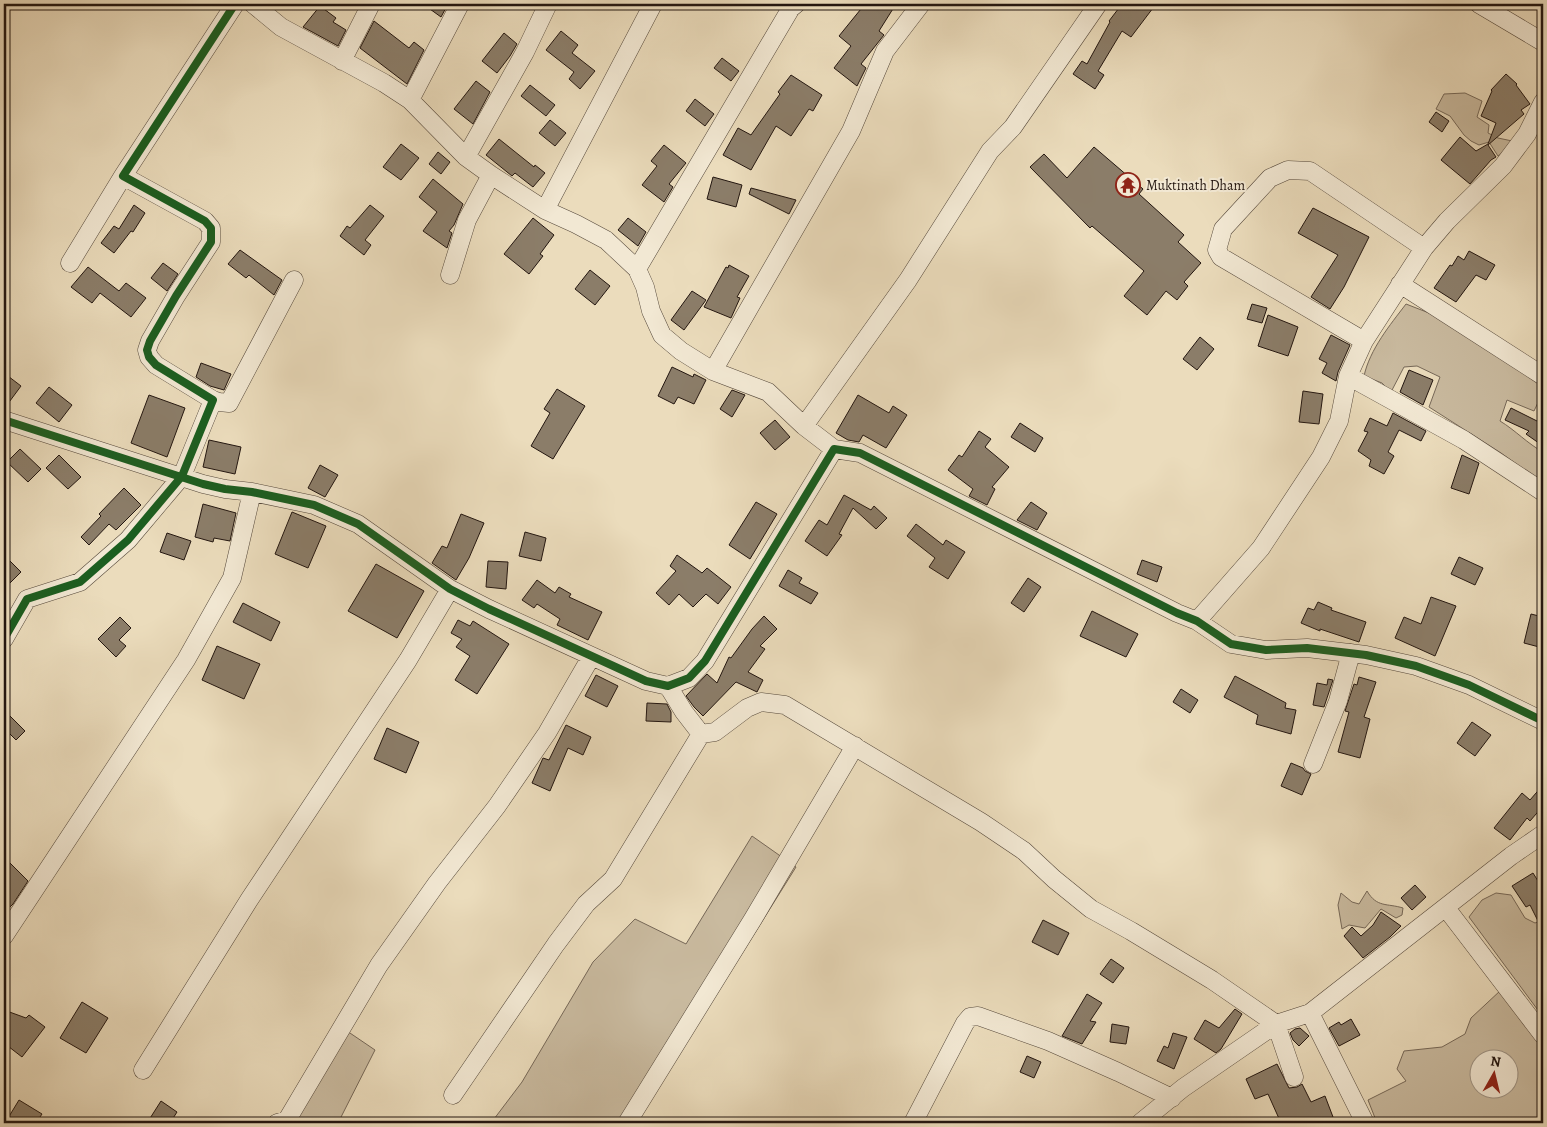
<svg xmlns="http://www.w3.org/2000/svg" width="1547" height="1127" viewBox="0 0 1547 1127" font-family="Alegreya,serif">
<style>
.green{fill:#c9ba9f;stroke:#766858;fill-rule:evenodd}
.building{fill:#8b7d69;stroke:#231610}
.lines{fill:none;stroke-linecap:round;stroke-linejoin:round}
.minor-casing{stroke:#55483b;stroke-width:19}
.minor{stroke:#f2e8d3;stroke-width:18}
.cycleway-casing{stroke:#f2e8d3;stroke-width:11}
.cycleway{stroke:#1b5e20;stroke-width:8}
.labels{text-anchor:middle;dominant-baseline:central;stroke-width:4;stroke-linejoin:round;paint-order:stroke}
.poi-label{font-size:14px;fill:#231610;stroke:#f2e8d3;text-anchor:start}
</style>
<rect width="100%" height="100%" fill="#ebdcbc"/>
<filter id="stains"><feTurbulence type="fractalNoise" baseFrequency=".004" numOctaves="4"/><feColorMatrix values="0 0 0 0 .2 0 0 0 0 .09 0 0 0 0 .02 0 0 0 .5 -.17"/></filter>
<radialGradient id="worn" r=".72"><stop offset=".6" stop-color="#630" stop-opacity="0"/><stop offset="1" stop-color="#630" stop-opacity=".3"/></radialGradient>
<!-- green -->
<path class="green" d="M1465 93 1482 101 1477 117 1489 125 1488 133 1498 138 1517 142 1498 156 1489 142 1479 145 1471 141 1464 135 1450 116 1436 109 1444 94Z
M1406 304 1447 320 1543 387V392L1534 411 1507 400 1500 421C1515 430 1528 444 1543 452V483L1501 453 1429 407 1440 377 1417 366 1404 367 1391 392 1382 383 1364 376C1370 349 1390 325 1406 304Z
M752 836 796 867 636 1123H491L522 1082 593 962 635 919 686 944Z
M1367 891C1377 908 1387 903 1403 908L1402 915 1396 918 1381 909 1365 928 1349 925 1342 929 1338 905 1341 893 1352 902 1359 904Z
M1496 893 1511 895 1525 918 1535 923 1543 920V1017L1469 917 1482 900Z
M1501 990 1543 1037V1123H1377L1368 1100 1406 1081 1397 1069 1404 1051 1442 1047 1465 1034 1471 1018ZM1480 1060H1510V1090H1480Z
M347 1031 375 1050 338 1123H291Z"/>
<!-- building -->
<path class="building" d="M423 4H448L441 17Z
M865 4H896L879 31 884 35 861 64 866 68 857 86 834 68 851 46 839 36Z
M1122 4H1156L1131 37 1122 31 1098 71 1104 75 1095 89 1073 74 1082 61 1087 64 1110 22 1109 21Z
M320 6 336 18 333 22 346 30 338 46 303 27Z
M374 21 409 48 414 42 424 50 407 84 360 48Z
M561 31 578 45 572 53 595 71 580 89 569 79 574 72 546 50Z
M504 33 517 44 510 56 497 73 482 61Z
M722 58 739 71 731 81 714 68Z
M1506 74 1517 84 1516 85 1530 104 1521 110 1524 114 1488 145 1496 157 1491 160 1470 184 1441 160 1460 137 1476 151 1488 144 1496 123 1481 116 1492 91 1491 90Z
M791 75 822 95 813 111 809 109 791 136 776 126 751 170 723 155 738 128 751 135 780 94 778 92Z
M476 81 490 92 473 124 454 109Z
M530 85 555 105 546 116 521 96Z
M695 99 714 114 705 126 686 111Z
M1436 112 1449 121 1442 132 1429 122Z
M550 120 566 133 555 146 539 133Z
M499 139 534 167 535 165 545 173 533 187 515 173 512 176 486 155Z
M401 144 419 158 401 180 383 167Z
M664 145 686 163 669 184 673 187 664 202 642 185 657 166 651 161Z
M1094 147 1143 189 1139 194 1184 235 1178 242 1201 263 1184 282 1188 286 1177 300 1166 291 1147 315 1124 296 1144 271 1092 226 1090 228 1030 167 1044 154 1067 178Z
M438 152 450 162 441 174 429 164Z
M713 177 742 185 736 207 707 199Z
M433 179 463 204 454 225 449 231 452 233 447 248 423 231 437 212 419 197Z
M751 188 796 200 789 214 749 194Z
M134 205 145 213 133 232 131 231 114 253 101 243 114 226 119 229Z
M370 205 384 216 365 240 371 245 364 255 340 236 347 226 350 228Z
M1313 208 1369 237 1344 287 1330 309 1311 297 1338 255 1298 233Z
M533 218 554 235 540 254 543 256 529 274 504 254Z
M628 218 646 232 638 246 618 230Z
M240 250 282 280 274 295 249 275 246 278 228 264Z
M1469 251 1495 265 1486 280 1476 275 1456 302 1434 288 1450 265 1452 266 1458 256 1464 260Z
M163 263 178 274 167 291 151 278Z
M729 265 749 276 737 297 740 298 731 318 704 307 726 267 728 268Z
M88 267 119 291 126 283 146 298 131 317 100 293 92 303 71 287Z
M590 270 610 286 595 305 575 289Z
M692 291 706 300 684 330 671 320Z
M1252 304 1267 308 1262 323 1247 319Z
M1268 315 1298 327 1288 356 1258 346Z
M1331 335 1350 345 1338 372 1336 381 1322 373 1327 363 1319 359Z
M1200 337 1214 349 1197 370 1183 359Z
M201 363 231 374 224 390 210 386 196 377Z
M672 367 693 377 694 374 706 380 694 404 678 397 674 404 658 396Z
M1409 370 1433 380 1423 405 1400 392Z
M4 373 21 386 4 409Z
M49 387 72 405 59 422 36 403Z
M557 389 585 406 553 459 531 446 550 413 544 409Z
M732 390 745 395 732 417 720 409Z
M1303 391 1323 394 1319 424 1299 422Z
M149 395 185 408 167 457 131 443Z
M858 395 889 413 893 406 907 415 886 448 863 435 859 442 848 440 836 433Z
M1511 408 1543 424V446L1526 434 1529 431 1505 420Z
M1393 413 1426 431 1421 441 1399 430 1388 452 1394 456 1384 474 1369 466 1371 460 1358 451 1368 432 1364 431 1370 418 1387 426Z
M775 420 790 437 775 450 760 433Z
M1020 423 1043 438 1035 452 1011 437Z
M979 431 991 439 985 447 1009 467 992 487 995 489 987 505 969 496 973 489 948 470 959 455 962 457Z
M209 440 241 447 235 474 203 467Z
M20 449 41 469 28 482 7 462Z
M59 455 81 477 68 489 46 468Z
M1462 455 1479 463 1469 494 1451 488Z
M320 465 338 475 325 497 308 488Z
M124 488 141 505 116 530 109 524 89 545 81 537 101 516 99 514Z
M844 495 871 510 874 506 887 518 876 529 853 508 839 534 842 535 827 556 805 541 819 520 827 525Z
M756 502 777 514 750 559 729 545Z
M1031 502 1047 513 1037 530 1017 520Z
M203 504 236 513 230 541 214 538 213 542 195 537Z
M292 512 326 526 308 568 275 554Z
M461 514 484 523 469 558 456 580 432 563 442 546 447 548Z
M916 524 943 545 946 540 965 552 948 579 929 567 935 558 907 536Z
M525 532 546 538 541 561 519 556Z
M167 533 191 541 184 560 160 552Z
M4 555 21 572 4 589Z
M677 555 702 573 707 568 731 587 718 604 706 594 693 607 679 594 669 605 656 593 676 571 670 566Z
M1459 557 1483 568 1475 585 1451 574Z
M1142 560 1162 567 1157 582 1137 574Z
M488 561 508 562 506 589 486 587Z
M376 564 424 591 397 638 348 611Z
M788 570 802 578 799 583 818 593 811 604 779 586Z
M1028 578 1041 587 1024 612 1011 603Z
M537 580 555 593 559 587 571 594 569 597 602 612 588 640 557 625 560 619 537 604 534 608 522 600Z
M1431 597 1456 606 1435 656 1395 638 1404 617 1421 624Z
M1318 602 1332 608 1331 610 1366 622 1359 642 1320 629V631L1301 623 1308 608 1314 610Z
M243 603 280 622 271 641 233 622Z
M1092 611 1138 634 1126 657 1080 636Z
M1531 614 1543 617V648L1524 643Z
M764 616 777 629 760 646 765 649 748 672 763 680 757 692 736 682 703 716 694 707 686 696 707 674 717 683 729 657 731 658 752 629Z
M120 617 131 628 119 640 126 646 116 657 98 639Z
M458 620 470 626 473 621 509 644 477 694 455 680 470 656 456 647 462 639 451 633Z
M217 646 260 664 244 699 202 680Z
M596 675 618 686 607 707 585 696Z
M1235 676 1286 703 1285 708 1296 710 1291 734 1256 724 1258 715 1224 697Z
M1359 677 1376 682 1364 717 1370 719 1360 758 1338 752 1349 712 1345 711 1354 684 1357 685Z
M1328 679 1333 680 1324 707 1313 705 1317 683 1327 685Z
M1181 689 1198 700 1190 713 1173 702Z
M647 703 667 704 671 712V722L646 721Z
M4 710 25 731 16 740 4 728Z
M1472 722 1491 735 1475 756 1457 743Z
M566 725 591 737 583 755 568 748 550 791 532 783 543 758 549 760Z
M387 728 419 742 406 773 374 759Z
M1291 763 1303 768 1305 771 1311 774 1302 795 1281 786Z
M1543 785V806L1530 821 1527 818 1510 840 1494 828 1522 793 1530 800Z
M10 863 28 881 13 904 4 913V869Z
M1533 873 1543 889V931L1530 905 1526 907 1512 886Z
M1415 885 1426 897 1412 910 1401 898Z
M1381 912 1401 926 1390 937 1363 958 1344 936 1352 927 1361 936 1373 925Z
M1043 920 1069 933 1058 955 1032 942Z
M1111 959 1124 968 1113 983 1100 974Z
M1087 994 1102 1003 1090 1021 1096 1022 1082 1044 1062 1036Z
M82 1002 108 1018 86 1053 60 1038Z
M1235 1009 1242 1014 1221 1049 1216 1053 1194 1039 1205 1020 1219 1028Z
M4 1010 26 1018 29 1015 45 1027 22 1057 4 1043Z
M1351 1019 1360 1035 1339 1046 1329 1028 1339 1022 1341 1025Z
M1112 1024 1129 1027 1126 1044 1110 1042Z
M1300 1028 1309 1036 1299 1046 1293 1040 1290 1033 1295 1029Z
M1173 1033 1187 1037 1174 1069 1157 1061 1164 1046 1168 1048Z
M1027 1056 1041 1062 1034 1078 1020 1072Z
M1277 1064 1289 1088 1297 1087 1302 1084 1311 1102 1325 1096 1333 1117 1320 1123H1281L1268 1094 1255 1099 1246 1079Z
M19 1100 42 1114 36 1123H5Z
M161 1101 177 1112 170 1123H147Z"/>
<g class="lines">
<defs>
<path id="minor" d="M253 4 281 27 384 83 410 100 466 157 491 175 545 210 576 224 606 240 637 269 645 287 651 311 662 335 681 351 713 371 768 392 804 426 834 449
M1479 4 1543 42
M342 61 371 4
M410 100 460 4
M466 157 525 52 548 4
M545 210 653 4
M70 263 123 176
M637 269 791 8 796 4
M450 275 467 220 491 175
M1400 284 1543 376
M1364 341 1221 257 1217 250 1223 229 1270 178 1288 170 1310 171 1424 248
M713 371 851 131 885 51 921 4
M1348 376 1464 440 1543 492
M213 400 219 402 229 403 294 280
M4 420 203 484 225 489 252 492 314 505 358 524 450 589 489 609 646 681 668 686 689 678 705 661 834 449 860 453 1177 613 1197 621 1231 644 1266 650 1307 648 1366 655 1416 666 1469 685 1543 721
M804 426 908 280 990 151 1013 127 1098 4
M1197 621 1261 548 1321 457 1339 421 1348 376 1364 341 1424 248 1447 221 1503 166 1527 134 1543 102
M4 639 27 599 80 582 128 540 182 476 213 400 156 365 149 357 147 350 150 341 176 296 211 242V228L205 221 123 176 235 4
M668 686 684 712 701 734 715 732 747 708 761 702 785 705 981 822 1024 851 1054 879 1091 909 1131 931 1212 980 1276 1024 1294 1077
M1313 764 1338 701 1351 653
M1446 908 1543 1035
M4 936 186 660 232 578 252 492
M1310 1013 1365 1123
M143 1070 249 900 408 660 450 589
M453 1095 556 944 586 904 613 879 701 734
M277 1123 287 1120 379 965 437 883 497 806 547 733 591 657
M627 1123 753 919 855 746
M913 1123 965 1023 970 1017 978 1016 1048 1041 1118 1072 1172 1098
M1140 1123 1183 1088 1276 1024 1310 1013 1511 856 1543 834"/>
</defs>
<!-- minor casing -->
<use href="#minor" class="minor-casing"/>
<!-- minor -->
<use href="#minor" class="minor"/>
<defs>
<path id="cycleway" d="M4 420 203 484 225 489 252 492 314 505 358 524 450 589 489 609 646 681 668 686 689 678 705 661 834 449 860 453 1177 613 1197 621 1231 644 1266 650 1307 648 1366 655 1416 666 1469 685 1543 721
M4 639 27 599 80 582 128 540 182 476 213 400 156 365 149 357 147 350 150 341 176 296 211 242V228L205 221 123 176 235 4"/>
</defs>
<!-- cycleway casing -->
<use href="#cycleway" class="cycleway-casing"/>
<!-- cycleway -->
<use href="#cycleway" class="cycleway"/>
</g>
<!-- icons -->
<defs>
<symbol id="temple-ring" viewBox="-11 -11 22 22"><circle r="9.5" fill="#f2e8d3" stroke="#8f2418" stroke-width="1.5"/><path d="M0-6L5-2H3V0L6.5 2.5H4V6H1.5V3h-3V6H-4V2.5H-6.5L-3 0V-2H-5Z" fill="#8f2418"/></symbol>
</defs>
<g fill-rule="evenodd">
<use href="#temple-ring" x="1114" y="171" width="28" height="28"/>
</g>
<g class="labels">
<!-- poi labels -->
<g class="poi-label">
<text x="1146" y="185">Muktinath Dham</text>
</g>
</g>
<!-- margin -->
<rect width="1547" height="1127" fill="none" stroke="#ebdcbc" stroke-width="20"/>
<rect x="5" y="5" width="1537" height="1117" fill="none" stroke="#231610" stroke-width="2.5"/>
<rect x="10" y="10" width="1527" height="1107" fill="none" stroke="#231610"/>
<!-- north arrow -->
<g transform="translate(1494 1074) rotate(8)"><circle r="24" fill="#f2e8d3" stroke="#9f9485"/>
<path d="M0-4L9 19L0 12L-9 19Z" fill="#8f2418"/>
<text y="-8" font-size="14" font-weight="bold" text-anchor="middle" fill="#231610">N</text>
</g>
<rect width="100%" height="100%" filter="url(#stains)"/>
<rect width="100%" height="100%" fill="url(#worn)"/>
</svg>
